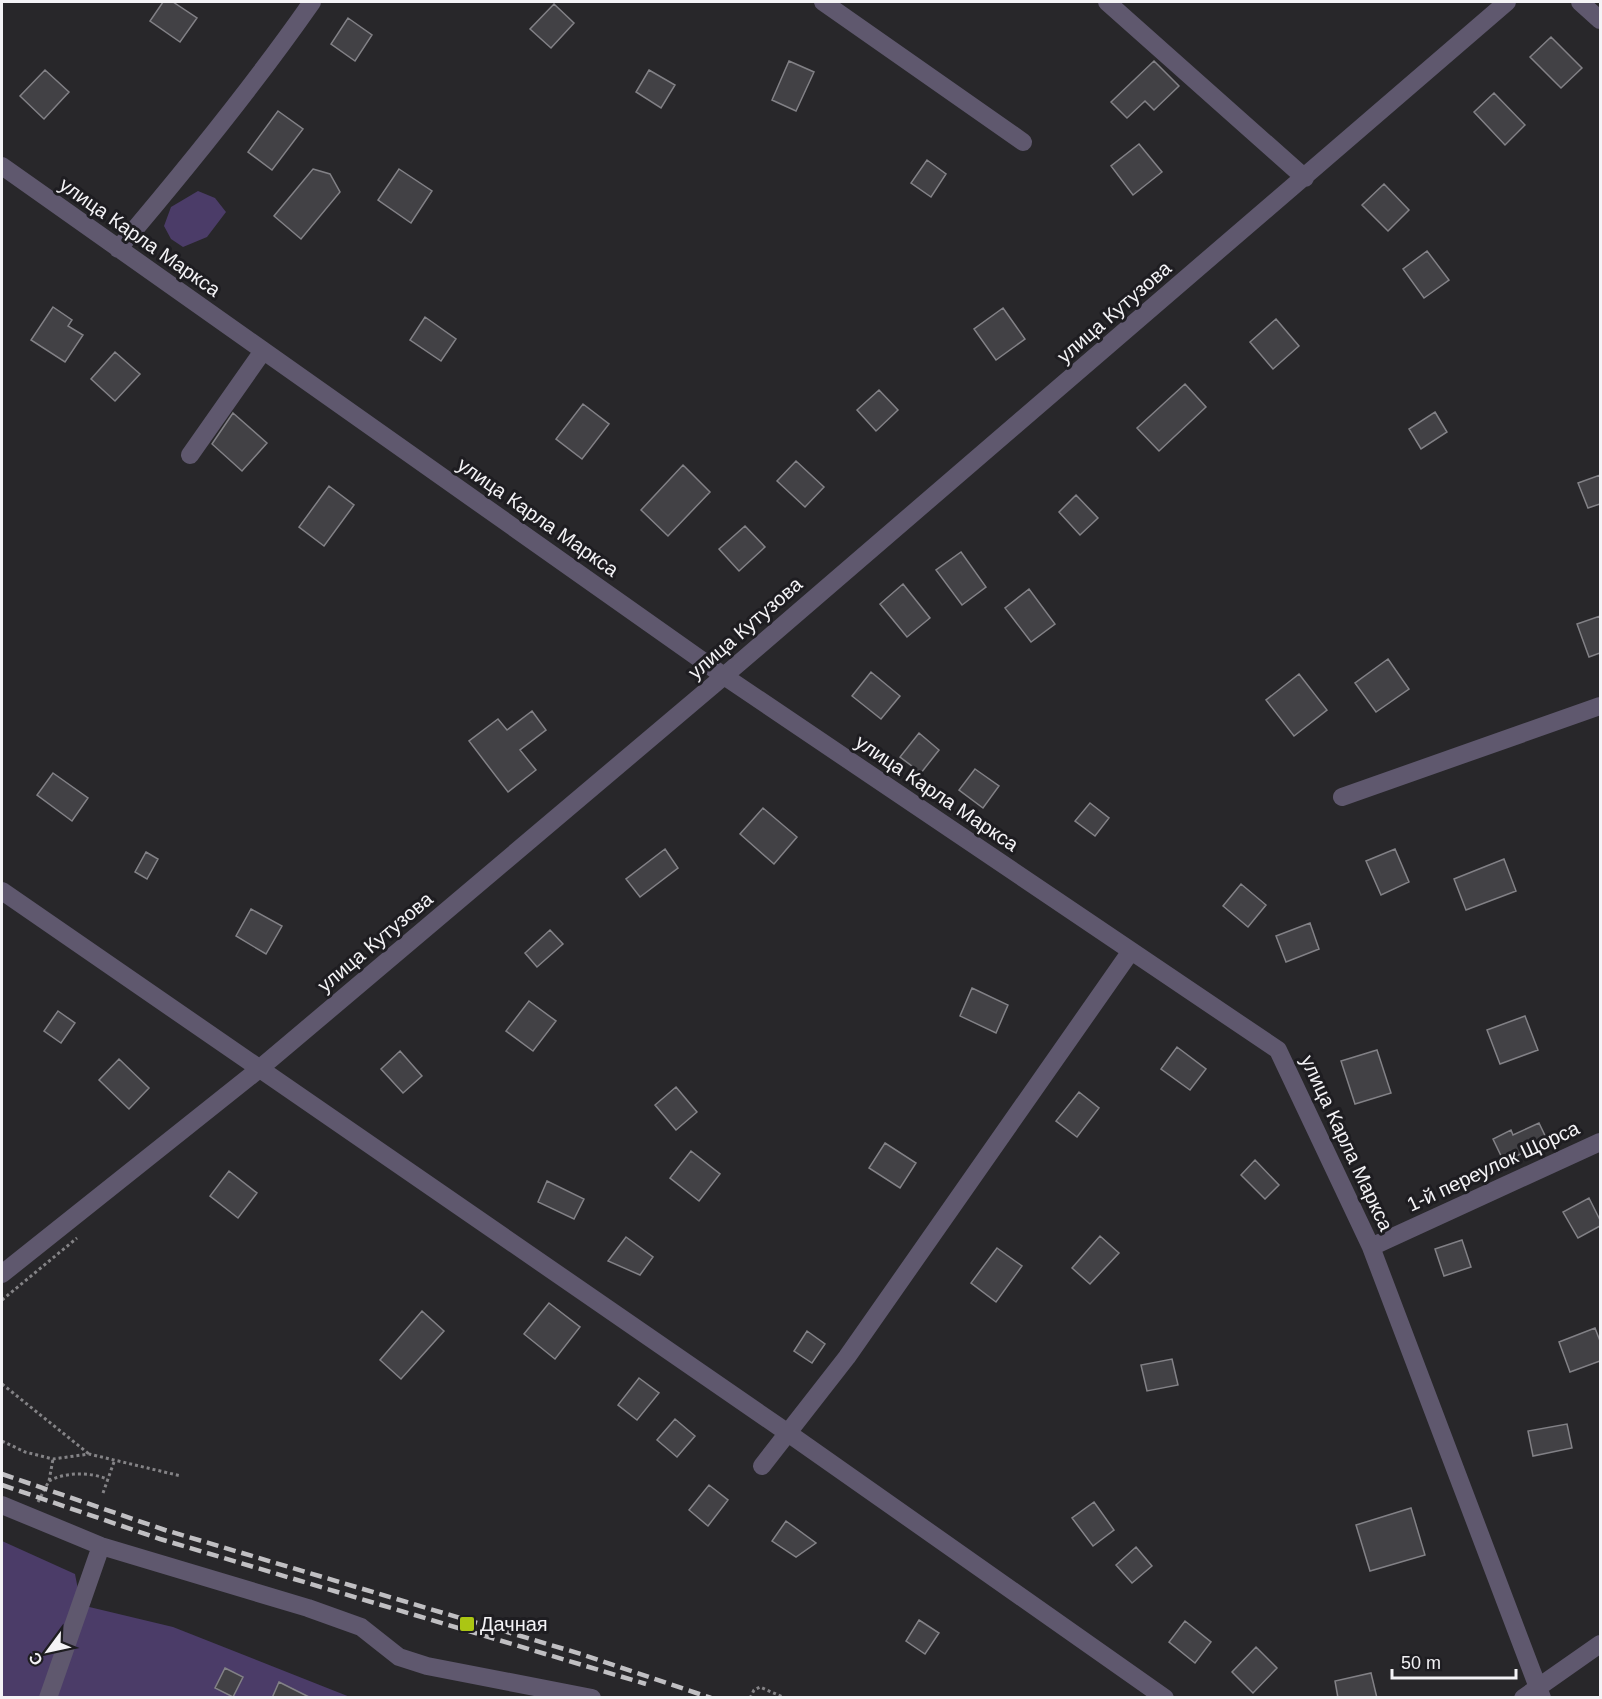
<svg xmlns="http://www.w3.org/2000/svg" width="1602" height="1699" viewBox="0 0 1602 1699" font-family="Arial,sans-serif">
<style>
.green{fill:#4b3c68}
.building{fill:#424145;stroke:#828186;stroke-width:1.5}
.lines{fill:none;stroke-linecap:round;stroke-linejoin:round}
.path{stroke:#848386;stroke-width:3;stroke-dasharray:3 3;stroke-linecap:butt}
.minor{stroke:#5f586e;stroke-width:18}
.rail{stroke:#c0bfc2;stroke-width:4.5;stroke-dasharray:12 6;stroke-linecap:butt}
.poi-dot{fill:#abc613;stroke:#1e1d21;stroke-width:2}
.labels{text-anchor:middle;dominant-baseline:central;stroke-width:6;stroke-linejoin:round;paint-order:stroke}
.street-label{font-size:20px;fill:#f4f3f6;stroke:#1e1d21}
.poi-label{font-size:20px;fill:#f4f3f6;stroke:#1e1d21;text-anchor:start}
</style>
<rect width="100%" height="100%" fill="#28272a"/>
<!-- green -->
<path class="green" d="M198 191 215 198 226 212 207 237 183 247 171 239 164 226 171 207Z
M2 1541 75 1574 81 1605 173 1627 350 1697H2Z"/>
<!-- building -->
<path class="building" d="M163 2H173L197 18 180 42 150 21Z
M554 4 574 23 551 48 530 29Z
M348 18 372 35 355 61 331 44Z
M1551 37 1582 68 1561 88 1530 57Z
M789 61 814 72 796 111 772 100Z
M1154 61 1179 86 1154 110 1145 101 1127 118 1111 102Z
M45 70 69 92 44 119 20 96Z
M649 70 675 85 661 108 636 92Z
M1494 93 1525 125 1505 145 1474 112Z
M278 111 303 129 272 170 248 152Z
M1139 144 1162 172 1133 195 1111 166Z
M927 160 946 174 931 197 911 183Z
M313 169 330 174 340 192 301 239 274 216Z
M399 169 432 191 411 223 378 200Z
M1384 184 1409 210 1388 231 1362 205Z
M1427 251 1449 280 1424 298 1403 269Z
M53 307 72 320 68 326 83 335 65 362 31 340Z
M1003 308 1025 339 996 360 974 329Z
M425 317 456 339 441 361 410 340Z
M1276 319 1299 346 1273 369 1250 342Z
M115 352 140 374 115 401 91 379Z
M1185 384 1206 407 1159 451 1137 428Z
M879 390 898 410 876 431 857 410Z
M583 404 609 424 582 459 556 439Z
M1435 412 1447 432 1421 449 1409 429Z
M233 413 267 443 242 471 212 444Z
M796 461 824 487 805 507 777 481Z
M683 465 710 492 668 536 641 510Z
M1600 475V504L1588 508 1578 483Z
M329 486 354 505 324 546 299 527Z
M1076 495 1098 518 1080 535 1059 512Z
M745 526 765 547 739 571 719 549Z
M961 552 986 587 962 605 936 570Z
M903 584 930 618 907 637 880 604Z
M1029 589 1055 624 1031 642 1005 608Z
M1600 616V653L1589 657 1577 624Z
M1388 659 1409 689 1376 712 1355 683Z
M871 672 900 696 881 719 852 696Z
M1299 674 1327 710 1294 736 1266 700Z
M532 711 546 730 520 750 536 770 508 792 469 741 498 719 507 730Z
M919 733 939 750 921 773 900 757Z
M975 769 999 786 983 808 959 790Z
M53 773 88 798 72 821 37 795Z
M1090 803 1109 818 1095 836 1075 821Z
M763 808 797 837 774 864 740 834Z
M665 849 678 868 640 897 626 879Z
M1395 849 1409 882 1381 895 1366 861Z
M146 852 158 859 147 879 135 872Z
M1504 859 1516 891 1466 910 1454 879Z
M1241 884 1266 905 1248 927 1223 906Z
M251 909 282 926 266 954 236 936Z
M1310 923 1319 949 1286 962 1276 936Z
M550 930 563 944 537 967 525 953Z
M972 988 1008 1005 996 1033 960 1016Z
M529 1001 556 1021 533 1051 506 1031Z
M58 1011 75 1023 61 1043 44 1031Z
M1525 1016 1538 1050 1500 1064 1487 1030Z
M1177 1047 1206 1069 1190 1090 1161 1069Z
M1377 1050 1391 1093 1355 1104 1341 1061Z
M400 1051 422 1076 403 1093 381 1069Z
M119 1059 149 1088 129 1109 99 1080Z
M676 1087 697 1112 676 1130 655 1105Z
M1079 1092 1099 1108 1077 1137 1056 1121Z
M1539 1123 1550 1146 1531 1155 1529 1150 1504 1162 1493 1139 1511 1130 1513 1135Z
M885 1143 916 1163 900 1188 869 1168Z
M691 1151 720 1174 699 1201 670 1178Z
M1255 1160 1279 1185 1265 1199 1241 1175Z
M229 1171 257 1193 238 1218 210 1196Z
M547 1181 584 1199 574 1219 538 1202Z
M1589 1198 1600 1220V1226L1578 1238 1563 1212Z
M1100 1236 1119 1253 1090 1284 1072 1268Z
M626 1237 653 1257 640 1275 608 1261Z
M1462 1240 1471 1267 1444 1276 1435 1249Z
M997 1248 1022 1266 996 1302 971 1283Z
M549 1303 580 1327 555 1359 524 1334Z
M422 1311 444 1331 401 1379 380 1360Z
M1595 1328 1600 1341V1361L1570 1372 1559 1342Z
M807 1331 825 1344 812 1363 794 1351Z
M1172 1359 1178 1385 1147 1391 1141 1365Z
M639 1378 659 1393 637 1420 618 1405Z
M675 1419 695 1436 677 1457 657 1440Z
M1567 1424 1572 1448 1533 1456 1528 1431Z
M709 1485 728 1500 708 1526 689 1510Z
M1094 1502 1114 1530 1093 1546 1072 1518Z
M1411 1508 1425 1555 1370 1571 1356 1525Z
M786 1521 816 1543 796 1557 772 1541Z
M1136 1547 1152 1566 1132 1583 1116 1565Z
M919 1620 939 1633 925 1654 906 1641Z
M1185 1621 1211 1642 1195 1663 1169 1642Z
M1256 1647 1277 1668 1253 1693 1232 1672Z
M225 1668 243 1677 233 1697 215 1688Z
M1371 1673 1377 1698H1338L1335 1681Z
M279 1682 311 1698H272Z"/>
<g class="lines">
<!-- path -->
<path class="path" d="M2 1300 77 1238
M2 1384 89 1454
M2 1441 25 1452 53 1459 89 1454 181 1476
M49 1481C65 1472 90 1472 107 1479
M103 1493 115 1459
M38 1502 49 1481 53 1459
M750 1698 754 1690 760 1687 785 1698"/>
<!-- minor -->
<path class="minor" d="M823 2 1023 142
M1107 2 1305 178
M1580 2 1600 20
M2 166 724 676 1278 1050 1371 1247 1542 1698
M118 249C186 169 252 88 312 2
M190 455 263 351
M1342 797 1600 706
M2 891 788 1433 1165 1698
M1371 1247 1600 1142
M2 1274 258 1070 724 676 1507 2
M762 1466 847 1357 1131 951
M2 1505 101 1546 308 1608 361 1627 399 1657 427 1666 592 1698
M48 1698 101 1546
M1523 1698 1600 1644"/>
<!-- rail -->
<path class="rail" d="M2 1474 165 1530 581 1654 711 1698
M2 1485 160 1539 646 1684"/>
</g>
<!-- markers -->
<rect class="poi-dot" x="459" y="1616" width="16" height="16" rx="3"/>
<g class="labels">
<!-- street labels -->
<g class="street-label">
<text transform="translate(140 237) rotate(35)">улица Карла Маркса</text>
<text transform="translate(1114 312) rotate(-41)">улица Кутузова</text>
<text transform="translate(538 517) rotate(35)">улица Карла Маркса</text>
<text transform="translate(745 628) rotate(-41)">улица Кутузова</text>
<text transform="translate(937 793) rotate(34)">улица Карла Маркса</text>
<text transform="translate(375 942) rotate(-40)">улица Кутузова</text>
<text transform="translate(1347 1143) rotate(65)">улица Карла Маркса</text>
<text transform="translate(1493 1166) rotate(-25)">1-й переулок Щорса</text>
</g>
<!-- poi labels -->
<g class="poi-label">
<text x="480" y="1624">Дачная</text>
</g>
</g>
<!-- border -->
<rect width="1602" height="1699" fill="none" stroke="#f4f3f6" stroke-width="6"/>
<!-- north arrow -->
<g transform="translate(48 1651) rotate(237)" stroke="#1e1d21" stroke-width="4.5" paint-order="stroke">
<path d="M0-4.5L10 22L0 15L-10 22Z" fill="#f4f3f6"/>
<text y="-9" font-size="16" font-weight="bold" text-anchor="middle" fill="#f4f3f6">С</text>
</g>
<!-- scale -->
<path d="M1392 1669v9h124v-9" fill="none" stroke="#f4f3f6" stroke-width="3"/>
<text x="1401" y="1669" font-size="18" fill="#f4f3f6" stroke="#1e1d21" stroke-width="4.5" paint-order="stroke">50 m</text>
</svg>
